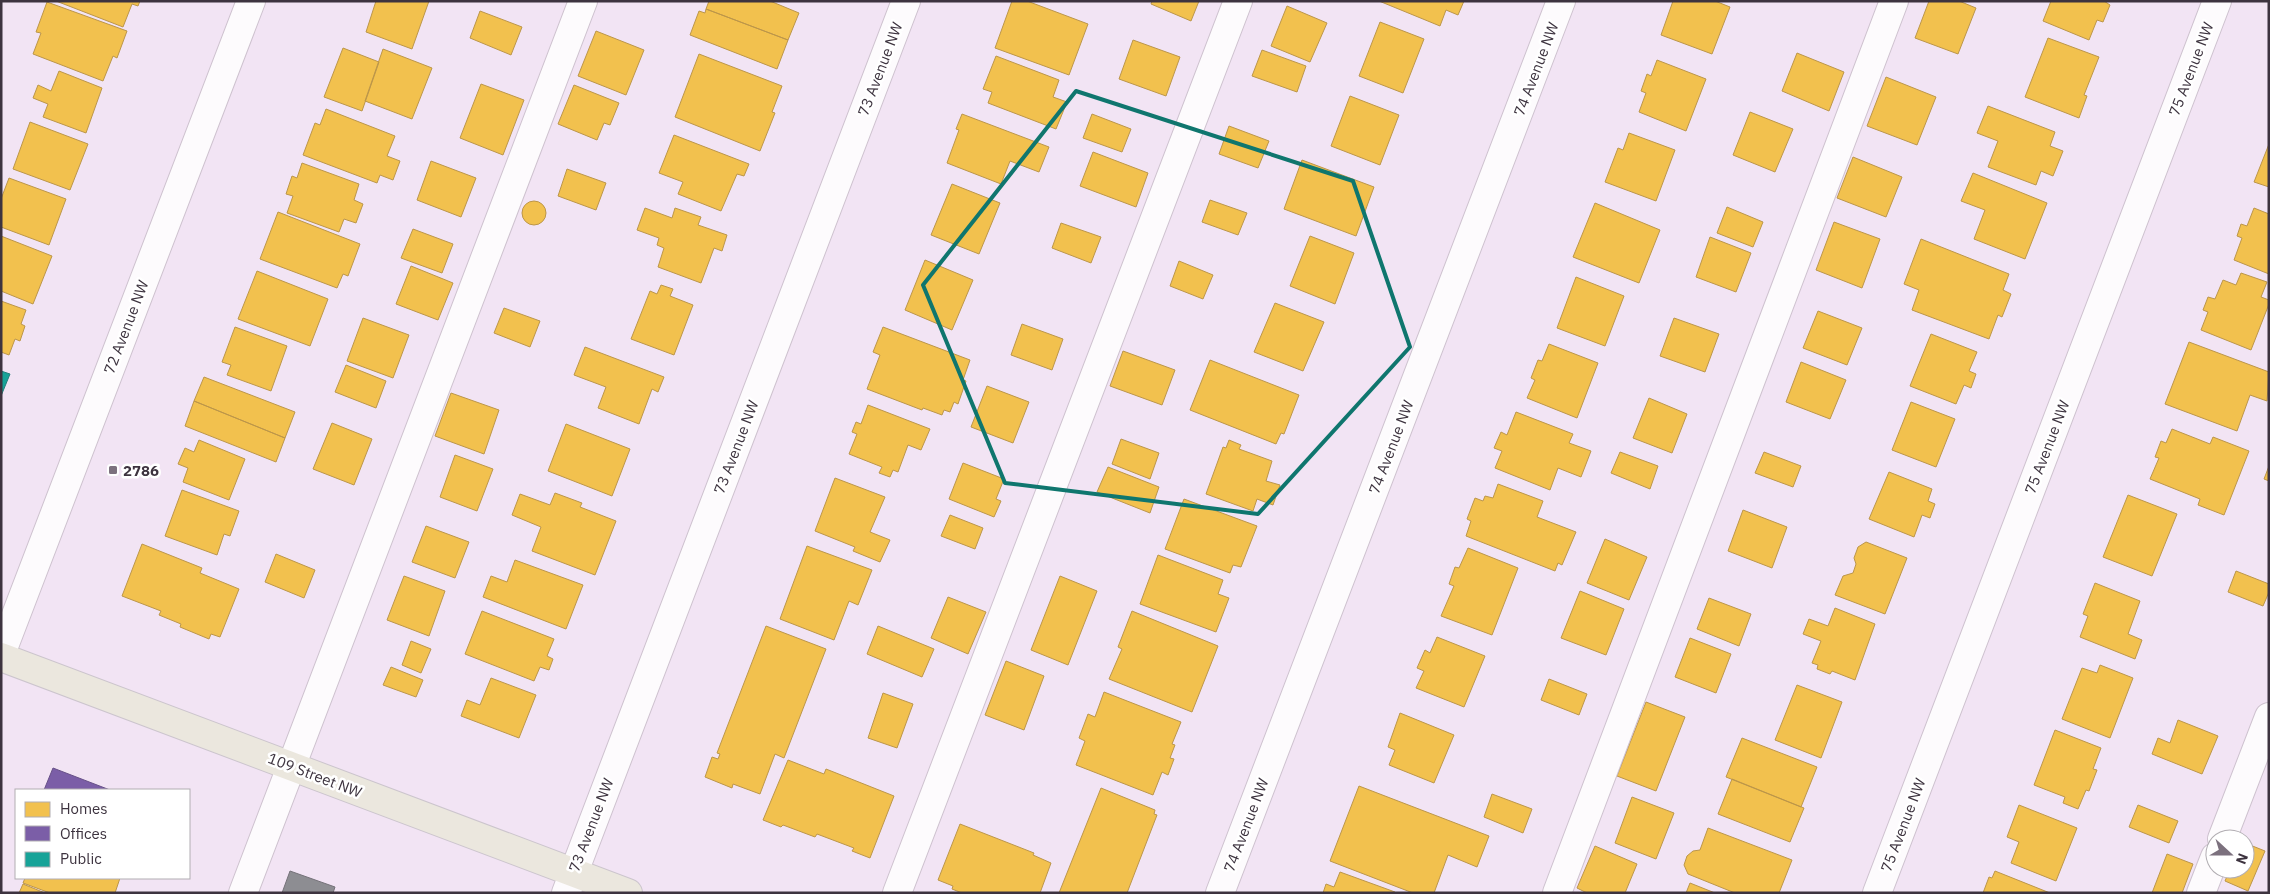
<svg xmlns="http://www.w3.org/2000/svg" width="2270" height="894" viewBox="0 0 2270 894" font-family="'IBM Plex Sans',sans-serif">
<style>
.homes{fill:#f2c14e;stroke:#bc964a}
.offices{fill:#7b5ea7;stroke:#685188}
.public{fill:#17a398;stroke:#22817d}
.industry{fill:#8d8d92;stroke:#757279}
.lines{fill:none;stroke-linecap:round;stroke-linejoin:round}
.minor-casing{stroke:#cec2cf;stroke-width:30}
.major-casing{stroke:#ccc5cd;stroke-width:30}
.minor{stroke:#fdfbfd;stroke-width:28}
.major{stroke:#ebe7de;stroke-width:28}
.marked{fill:none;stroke:#0f766e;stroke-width:4;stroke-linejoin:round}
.poi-dot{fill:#7c717e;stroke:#fff;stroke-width:2}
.labels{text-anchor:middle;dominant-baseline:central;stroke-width:5;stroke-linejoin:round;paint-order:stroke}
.street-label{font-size:15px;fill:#3d333f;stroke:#fff}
.poi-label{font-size:15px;font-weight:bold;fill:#3d333f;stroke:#fff;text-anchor:start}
</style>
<rect width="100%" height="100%" fill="#f2e4f4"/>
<!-- homes -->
<path class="homes" d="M56 1H140L138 6 132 4 123 27Z
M376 1H429L412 49 366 32Z
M709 1H770L799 13 788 40 706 9Z
M1012 1H1027L1088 24 1069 75 995 48Z
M1152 1H1199L1191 21 1151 4Z
M1379 1H1464L1458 15 1446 10 1440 26Z
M1673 1H1715L1730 7 1712 54 1661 35Z
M1929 1H1959L1976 8 1958 54 1915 38Z
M2051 1H2104L2110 5 2103 22 2097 20 2089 40 2043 21Z
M47 2 127 31 117 58 113 56 103 81 33 54 41 33 36 32Z
M1287 6 1327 23 1310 62 1271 46Z
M706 9 788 40 777 69 690 35 699 11 705 13Z
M480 11 522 27 511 55 470 38Z
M1380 22 1424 39 1403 93 1359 76Z
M596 31 644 50 626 95 578 76Z
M2048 38 2099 57 2084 95 2087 96 2079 118 2025 97Z
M1133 40 1180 57 1166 96 1119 79Z
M343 48 379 62 362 111 324 97Z
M383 49 432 68 412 119 365 101Z
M1262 50 1306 66 1297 92 1252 76Z
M1797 53 1844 72 1829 111 1782 91Z
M699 54 782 86 772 112 775 113 760 151 675 117Z
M996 56 1059 80 1053 97 1067 102 1056 129 988 103 992 92 983 89Z
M1657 60 1706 79 1686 131 1639 112 1646 93 1641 91 1647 74 1651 76Z
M59 71 102 88 86 133 43 117 48 104 33 98 38 85 51 91Z
M1886 77 1936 97 1917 145 1867 126Z
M481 84 524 100 503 155 460 138Z
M574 85 619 103 610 125 604 123 597 140 558 124Z
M1350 96 1399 115 1380 165 1331 146Z
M1988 106 2055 132 2050 146 2063 151 2053 176 2041 171 2036 185 1988 167 1998 141 1977 133Z
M326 109 395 136 387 156 400 161 393 180 380 175 377 183 303 155 315 123 320 125Z
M1750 112 1793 129 1775 172 1733 155Z
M962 114 1049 147 1039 172 1010 161 1001 184 947 163 959 130 956 129Z
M1092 114 1131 129 1122 152 1083 138Z
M30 122 88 144 70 190 13 169Z
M1229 126 1269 141 1258 168 1219 154Z
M1629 133 1675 150 1656 201 1605 182 1618 148 1623 150Z
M674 135 749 164 744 176 737 174 721 211 678 194 683 182 659 173Z
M2269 144V187L2254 182Z
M1093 152 1148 173 1136 207 1080 186Z
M1853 157 1902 177 1886 217 1837 198Z
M1302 160 1374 187 1356 236 1284 209Z
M431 161 476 178 461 217 417 200Z
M302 163 359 184 354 200 363 204 356 223 344 219 339 232 287 213 293 196 286 194 292 176 297 178Z
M567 169 606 183 596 210 558 196Z
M1973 173 2047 203 2025 259 1974 239 1985 210 1961 201Z
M9 178 66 199 49 245 1 227V199Z
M952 184 1000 203 979 254 931 235Z
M1210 200 1247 213 1238 235 1202 222Z
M522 213a12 12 0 1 1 24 0a12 12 0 1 1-24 0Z
M1595 203 1660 230 1639 283 1573 257Z
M1727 207 1763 222 1753 247 1717 233Z
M645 208 672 218 675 208 701 217 698 225 727 235 722 251 714 248 701 283 658 267 664 248 657 245 659 238 637 230Z
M2254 208 2269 214V274L2234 260 2242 238 2237 236 2241 224 2247 226Z
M278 212 360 244 348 276 343 274 337 288 260 259Z
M1834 222 1880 239 1862 288 1816 270Z
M1061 223 1101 237 1091 263 1052 248Z
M413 229 453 244 442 273 401 258Z
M1 236 52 256 33 304 1 291Z
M1310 236 1354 253 1335 304 1290 286Z
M1710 237 1751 253 1736 292 1696 277Z
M1921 239 2009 274 2003 290 2011 294 2002 317 1998 315 1989 339 1912 310 1919 290 1904 284Z
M925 260 973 280 952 330 905 310Z
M1179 261 1213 275 1203 299 1170 286Z
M411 266 453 283 438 320 396 304Z
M257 271 328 299 310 346 238 319Z
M2241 273 2267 282 2261 297 2269 300V304L2251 350 2201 330 2208 312 2203 310 2208 297 2215 299 2223 280 2236 285Z
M1576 277 1624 296 1605 346 1557 328Z
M661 285 673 289 670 296 693 305 674 355 631 339 650 291 657 294Z
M1 301 26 310 21 324 25 326 20 341 15 339 9 355 1 352Z
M1275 303 1324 322 1303 371 1254 352Z
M504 308 540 321 530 347 494 333Z
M1818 311 1862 328 1847 365 1803 348Z
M363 318 409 335 393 378 347 361Z
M1674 318 1719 334 1705 372 1660 356Z
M1022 324 1063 339 1052 370 1011 355Z
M235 327 287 346 271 391 227 375 231 365 222 362Z
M883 327 970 360 963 380 966 381 958 404 954 402 950 412 944 410 942 415 923 408 922 410 867 389 880 355 873 352Z
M1931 334 1977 352 1969 371 1976 374 1971 388 1964 385 1956 404 1910 386Z
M2189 342 2269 372 2267 401 2250 395 2237 431 2165 404Z
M1549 344 1598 363 1577 418 1527 398 1535 380 1531 378 1538 360 1542 361Z
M585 347 664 377 658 392 652 389 639 424 598 408 606 387 574 375Z
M1123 351 1175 370 1162 405 1110 386Z
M1210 360 1299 395 1284 434 1281 433 1276 444 1190 410Z
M1801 362 1846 380 1830 419 1786 402Z
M346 365 386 381 376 408 335 392Z
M204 377 295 412 285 438 194 401Z
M987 386 1029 402 1013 443 971 427Z
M451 393 499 410 484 454 435 436Z
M1649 398 1687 414 1672 453 1633 438Z
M194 401 285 438 276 462 185 426Z
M1911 402 1955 419 1936 467 1892 450Z
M868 405 930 429 921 450 908 445 898 472 893 470 890 477 879 473 882 467 849 454 857 434 852 432 856 422 861 424Z
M1516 412 1573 434 1569 443 1591 451 1581 477 1558 468 1550 490 1495 468 1502 451 1494 448 1501 432 1507 435Z
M332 423 372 439 354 485 313 469Z
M566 424 630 449 612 496 548 471Z
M2172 429 2210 444 2213 437 2249 451 2224 515 2198 505 2200 499 2150 479 2159 458 2155 457 2161 441 2166 443Z
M1121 439 1159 453 1150 479 1112 464Z
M199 440 245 459 229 500 183 482 188 468 178 464 185 448 194 452Z
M1229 440 1241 445 1239 449 1272 461 1266 481 1280 485 1273 505 1257 499 1253 511 1206 494 1223 447 1226 448Z
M1620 452 1658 466 1650 489 1611 473Z
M1764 452 1801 466 1793 487 1755 473Z
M455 455 493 469 477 511 440 497Z
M963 463 1004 479 996 499 1001 501 994 517 949 499Z
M2269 466V481L2264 479Z
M1108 467 1159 487 1150 513 1097 492Z
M1889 472 1932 489 1928 501 1935 504 1930 518 1922 515 1914 537 1869 519Z
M835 478 885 497 870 532 890 540 880 562 853 551 855 547 815 531Z
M1498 484 1543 501 1537 517 1576 532 1562 565 1558 563 1555 571 1466 536 1471 521 1467 519 1475 498 1483 501 1485 496 1493 498Z
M182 490 239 511 230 536 224 534 217 555 165 536Z
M555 493 582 503 580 507 616 521 595 575 532 551 541 527 512 515 520 494 550 505Z
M2128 495 2177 514 2152 576 2103 557Z
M1184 499 1257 526 1241 567 1233 565 1230 573 1165 549Z
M1743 510 1787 527 1772 568 1728 551Z
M950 515 983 528 975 549 941 536Z
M426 526 469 542 455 578 412 562Z
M1605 539 1647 557 1629 600 1587 583Z
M1866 542 1907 558 1885 614 1835 595 1843 576 1853 573 1856 564 1854 558 1858 547Z
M142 544 202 568 200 573 239 589 220 637 211 634 209 639 180 627 181 624 159 615 161 611 122 596Z
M807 546 872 570 858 605 849 601 834 640 780 619Z
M1468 548 1518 568 1492 635 1441 616 1454 586 1449 584 1455 567 1459 568Z
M276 554 315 570 304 598 265 582Z
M1158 555 1223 580 1218 594 1229 598 1216 632 1140 604Z
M515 560 583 585 566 629 483 597 491 576 507 582Z
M2236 571 2269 584V592L2263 606 2228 592Z
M404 576 445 591 429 636 387 620Z
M1060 576 1097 591 1068 665 1031 650Z
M2095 583 2140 601 2128 634 2142 640 2135 659 2080 637 2088 616 2083 614Z
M1580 591 1624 609 1606 655 1561 638Z
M948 597 986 612 968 654 931 638Z
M1709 598 1751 614 1739 646 1697 629Z
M1835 608 1875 624 1855 680 1832 671 1830 674 1817 669 1818 665 1812 663 1821 641 1803 634 1809 619 1828 626Z
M482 611 554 639 547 656 553 659 549 670 540 667 534 681 465 654Z
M1132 611 1218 646 1192 712 1109 679 1122 649 1118 647Z
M766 626 826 649 784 758 775 754 760 794 733 784 732 788 705 777 712 757 718 759 720 754 717 753Z
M878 626 934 649 922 677 867 654Z
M1437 637 1485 656 1464 707 1416 688 1424 671 1417 668 1425 650 1430 653Z
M1690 638 1731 654 1716 693 1675 677Z
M411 641 431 649 421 673 402 665Z
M1006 661 1044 676 1024 730 985 715Z
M2100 665 2133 678 2110 738 2062 719 2082 668 2097 673Z
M391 667 423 680 416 697 383 685Z
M491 678 536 695 519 738 461 716 467 700 480 705Z
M1549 679 1587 694 1579 715 1541 700Z
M1797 685 1842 702 1821 758 1775 740Z
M1104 692 1181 722 1172 744 1175 745 1170 758 1174 759 1168 775 1162 772 1153 795 1076 765 1085 741 1079 738 1088 714 1095 717Z
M883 693 913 704 897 748 868 738Z
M1646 702 1685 717 1656 791 1617 776Z
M1400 713 1454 735 1434 783 1389 765 1395 750 1388 747Z
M2178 720 2218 736 2202 774 2152 754 2158 738 2170 743Z
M2055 730 2101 748 2093 769 2097 770 2089 791 2086 790 2078 809 2063 803 2065 797 2034 785Z
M1742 738 1817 767 1801 807 1726 777Z
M788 760 824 774 826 769 894 796 870 858 852 851 854 848 817 834 815 837 783 825 781 827 763 820Z
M1732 779 1804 808 1790 842 1718 814Z
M1359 786 1489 836 1477 867 1448 855 1434 893H1413L1330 861Z
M1101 788 1155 810 1154 814 1157 815 1127 893H1059Z
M1492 794 1532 809 1523 833 1484 817Z
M1632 797 1674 813 1656 859 1615 843Z
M2019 805 2077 828 2056 881 2011 863 2019 842 2007 837Z
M2138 805 2178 821 2169 843 2129 827Z
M960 824 1034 853 1033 855 1051 863 1040 893H962L952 889 953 886 938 880Z
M1708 828 1792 860 1779 893H1735L1688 874 1684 865 1687 856 1693 851 1700 850Z
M2245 843 2265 851 2248 891 2225 881 2230 869H2245Z
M1595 846 1637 864 1625 893H1587L1577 888Z
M2167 854 2193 864 2182 893H2152Z
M1995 871 2050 893H1983L1989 877 1992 878Z
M1340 872 1395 892 1394 893H1323L1326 884 1334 887Z
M25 878H120L115 893H50L23 883Z
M1690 883 1715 893H1686Z
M23 884 45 893H19Z"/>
<!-- offices -->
<path class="offices" d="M53 768 110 790H44Z"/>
<!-- public -->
<path class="public" d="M1 371 10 374 1 396Z"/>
<!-- industry -->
<path class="industry" d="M290 871 335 887 333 893H282Z"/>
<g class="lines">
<defs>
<path id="minor" d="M1 654 251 1
M2222 839 2269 717
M243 893 583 1
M566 893 906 1
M897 893 1238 1
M1220 893 1561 1
M1557 893 1894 1
M1877 893 2217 1
M2201 893 2215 857"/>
<path id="major" d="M1 657 628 893"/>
</defs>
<!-- minor casing -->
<use href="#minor" class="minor-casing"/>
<!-- major casing -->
<use href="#major" class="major-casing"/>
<!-- minor -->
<use href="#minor" class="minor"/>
<!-- major -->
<use href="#major" class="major"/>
</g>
<!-- marked area -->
<path class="marked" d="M1076 91 1353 181 1410 347 1258 514 1005 483 923 285Z"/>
<!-- markers -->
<rect class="poi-dot" x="108" y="465" width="10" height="10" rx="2.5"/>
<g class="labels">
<!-- street labels -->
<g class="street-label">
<text transform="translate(880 69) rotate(-69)">73 Avenue NW</text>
<text transform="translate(1536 69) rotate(-69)">74 Avenue NW</text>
<text transform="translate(2191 69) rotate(-69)">75 Avenue NW</text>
<text transform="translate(126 327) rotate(-69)">72 Avenue NW</text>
<text transform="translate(736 447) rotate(-69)">73 Avenue NW</text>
<text transform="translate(1391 447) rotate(-69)">74 Avenue NW</text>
<text transform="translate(2047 447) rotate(-69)">75 Avenue NW</text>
<text transform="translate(315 775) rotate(21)">109 Street NW</text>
<text transform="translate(591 825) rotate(-69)">73 Avenue NW</text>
<text transform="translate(1246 825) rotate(-69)">74 Avenue NW</text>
<text transform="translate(1903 825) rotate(-69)">75 Avenue NW</text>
</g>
<!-- poi labels -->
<g class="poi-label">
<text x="123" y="470">2786</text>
</g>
</g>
<!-- border -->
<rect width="2270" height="894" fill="none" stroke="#3d333f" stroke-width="5"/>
<!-- legend -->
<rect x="15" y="789" width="175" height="90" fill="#ffffff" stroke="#b1adb2"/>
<rect x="25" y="802" width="25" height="15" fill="#f2c14e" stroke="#b1adb2"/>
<text x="60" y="814" font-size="15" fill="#3d333f">Homes</text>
<rect x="25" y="826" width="25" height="15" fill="#7b5ea7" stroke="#b1adb2"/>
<text x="60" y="839" font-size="15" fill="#3d333f">Offices</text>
<rect x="25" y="852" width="25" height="15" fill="#17a398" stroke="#b1adb2"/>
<text x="60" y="864" font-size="15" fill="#3d333f">Public</text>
<!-- north arrow -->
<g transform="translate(2230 854) rotate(111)"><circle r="24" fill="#ffffff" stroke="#b1adb2"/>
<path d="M0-4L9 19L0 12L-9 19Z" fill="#7c717e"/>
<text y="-8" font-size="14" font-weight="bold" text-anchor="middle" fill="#3d333f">N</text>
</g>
</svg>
